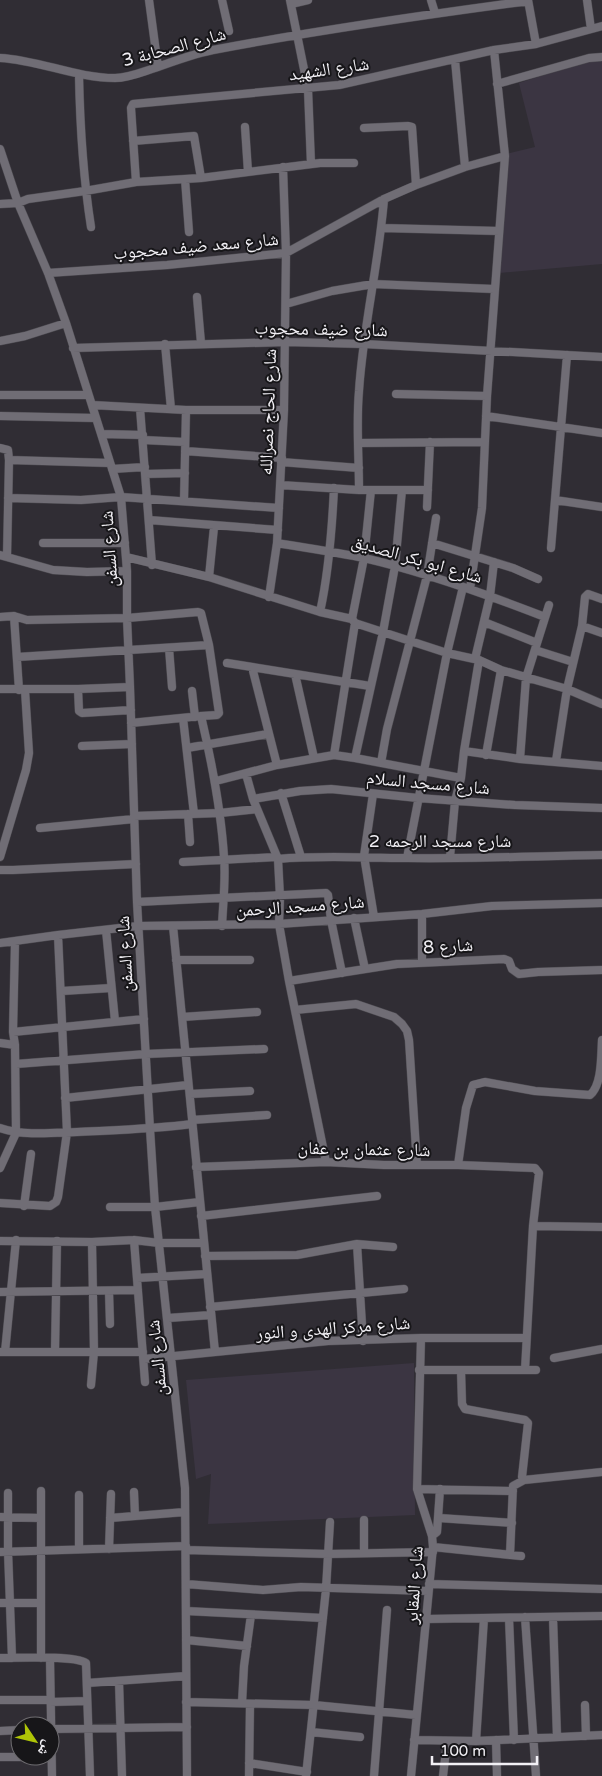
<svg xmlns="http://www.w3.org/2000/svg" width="602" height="1776" viewBox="0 0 602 1776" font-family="'Varela Round','Noto Naskh Arabic',sans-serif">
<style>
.built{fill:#3b3542}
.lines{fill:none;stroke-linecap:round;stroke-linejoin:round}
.street-casing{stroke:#4c4a50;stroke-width:9}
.street{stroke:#706d75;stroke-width:8}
.labels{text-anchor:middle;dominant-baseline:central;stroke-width:4;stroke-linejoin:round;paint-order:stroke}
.street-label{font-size:18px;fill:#f2f0f5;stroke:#171619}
</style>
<rect width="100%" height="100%" fill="#302d34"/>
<!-- built -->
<path class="built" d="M592 59 602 60V264L499 273 506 154 535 147 519 83Z
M414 1363 415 1515 208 1524 211 1474 196 1479 186 1380Z"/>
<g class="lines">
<defs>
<path id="street" d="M149 0 158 67
M222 0 229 31
M290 0 308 89 311 164
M431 0 435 13
M528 0 536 44
M587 0 591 29
M291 4 308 0
M0 58C39 60 76 78 115 78 129 78 142 72 155 68 174 61 193 54 213 50 318 30 423 15 528 1
M455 60 465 167
M79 75C80 126 83 176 91 227
M497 84 589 58 602 57
M245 127 248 172
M364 128 408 126 412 127 416 185
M133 141 194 136 201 178
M0 149 18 203 48 273 66 323 121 497 127 571V618L130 687 137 902 150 1129 155 1207 185 1488 187 1776
M185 179 189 232
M136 182 131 108 133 104 339 85 494 50 536 44 602 26
M0 204 18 203 28 199 85 191 136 182 201 178 320 163H354
M382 228 499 231
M48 273 167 265 286 253 384 199 416 185 465 167 505 156
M197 297 201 343
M286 304 332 291 373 284 494 289
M0 341 25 336 66 323
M165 344 171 409
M73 348 286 342 364 344 602 357
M396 394 487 396
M0 395H88
M92 405 186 410H284
M140 408 152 565
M0 416 96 418
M486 416 602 433
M102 434 143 435
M143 440 185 442
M359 443 485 442
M0 448 8 450 9 460 7 557
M185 451 282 458
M9 460 110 463
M281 462 359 468
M112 469 145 467
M145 474 185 473
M280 485 359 490H428
M359 490C359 457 356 424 359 391 363 327 379 263 384 199
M8 498 81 500 121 497 279 508
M555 500 602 507
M184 501 186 410
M427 507 430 442
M149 520 278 530
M43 543H125
M277 543C306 548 335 552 364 558 425 572 486 594 545 617
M432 543 513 568 538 579
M551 548 567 355
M0 555 53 570 87 572 127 571
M126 557 209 577 320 612 352 619 355 623 447 653 479 660 501 670 567 689 602 704
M209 577 214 527
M470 589 482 508 487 396 505 156 494 50
M269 597 277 543 284 410 286 253 283 167
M320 612C329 571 332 530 334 488
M14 616 19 690
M0 617 14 616 27 620 127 618 198 612 201 613 209 645 219 713 217 715 201 716 131 723
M352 619 364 558 371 490
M484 622 537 643
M582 626 602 633
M169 648 172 687
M535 650 573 662
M17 657 209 645
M475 659 490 596 494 562
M227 663 370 686
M252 667 277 765
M295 674 314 758
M0 689H78L130 687
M78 689 79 711 82 713 131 710
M192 691 195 717
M201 716C212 763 221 809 224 857 226 879 223 903 222 926
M183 718 194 814
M82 746 132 744
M187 748 268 734
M464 751 520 759 602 766
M334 755 355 623
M486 755 501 670
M355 758 383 632 395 566 402 490
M520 759 526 678 549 605
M556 761 567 689 582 626 585 597 588 594 602 599
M381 763 387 729 427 576 436 518
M246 774 253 799 278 859 280 897 279 924 289 981 326 1162
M216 781 277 765 334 755 355 758 461 778
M281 793 301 857
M373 794 364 856 374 917
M253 799 300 791 331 789 418 798 515 805 602 808
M188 814 190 842
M134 816 220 813 257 809
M40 828 134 819
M0 857 26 770 29 753 25 690
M450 857 455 801 461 778 464 751 479 660
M407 858 447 653 463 587
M278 859C321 855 364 858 407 858 472 859 537 856 602 855
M183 862 276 857
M0 870H13L136 864
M137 902 326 893 328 895 331 920 342 973
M354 918 365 969
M173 926 215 1352
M106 930 115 1021
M0 943 58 935 138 926 279 924 422 914 492 906 602 903
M176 960H250
M422 962V914
M289 981 397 964 504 959 509 961 512 969 519 974 538 972 602 970
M62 991 111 988
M295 1010 356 1004 394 1017 402 1024 407 1031 409 1040 417 1165
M182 1017 257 1012
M13 1032 144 1019
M0 1043 15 1045
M16 1064 146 1054 264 1049
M190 1094 250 1091
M65 1098 188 1085
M192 1120 267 1115
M0 1128C24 1136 51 1133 77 1132 116 1130 154 1129 192 1124
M458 1165 466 1108 473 1085 485 1082 535 1091 590 1095C602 1085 601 1057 602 1040
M196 1167 326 1162 384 1165H458L535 1168 539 1173 533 1226 525 1370
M0 1168 16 1133 15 1045 13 1032 15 942
M0 1203 50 1206 56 1202 58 1197 67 1132 58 935
M24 1206 31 1154
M110 1207H155L200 1202
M201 1216 377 1196
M533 1226 602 1227
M134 1240 145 1382
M0 1241 92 1242 134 1240 159 1243H204
M357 1244 363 1341
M205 1256 297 1255 357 1244 393 1247
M137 1278 207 1274
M109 1291 110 1324
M0 1292 138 1290
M210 1307 404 1289
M168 1318 211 1315
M0 1352H143
M5 1352 16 1240
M55 1352 57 1241
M554 1358 602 1349
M144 1359 328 1341 421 1338H525
M419 1370H536
M461 1370 462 1404 465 1409 525 1420 528 1423 522 1477 524 1480 602 1472
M91 1385 94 1352 92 1242
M417 1489 513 1491
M41 1491V1658
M134 1492 135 1516
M8 1493V1551L12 1658
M0 1517 41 1518
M110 1518 185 1512
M439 1518 512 1523
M432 1536 437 1532 440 1489
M433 1547 521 1556
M79 1549V1495
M109 1549 111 1494
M186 1550 328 1554 433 1552
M0 1552 186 1546
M364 1553V1520
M510 1555 513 1486 524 1480
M186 1584 263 1590 301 1587 428 1591
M429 1584 602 1589
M0 1603H41
M186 1611 323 1618
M525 1617 536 1776
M553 1617 557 1737
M509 1618 514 1740
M427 1619 602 1616
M186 1640 247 1646
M0 1658C18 1658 74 1655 86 1663L90 1776
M50 1658 52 1776
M119 1681 122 1776
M87 1683 186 1676
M0 1700H50
M50 1702 87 1701
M186 1702 314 1705 416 1715
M242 1703 244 1666 251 1615
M585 1705 586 1736
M50 1729 187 1727
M0 1731 20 1730
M311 1732 360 1737
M414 1740 476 1741 602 1735
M496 1740 497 1776
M476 1741 484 1618
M0 1757H51
M249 1763 307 1772
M249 1776 250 1704
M306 1776 326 1589 330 1522
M374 1776 387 1610
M411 1776 433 1547 432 1536 417 1489 421 1338
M443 1776 447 1742"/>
</defs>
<!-- street casing -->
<use href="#street" class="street-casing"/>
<!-- street -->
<use href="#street" class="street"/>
</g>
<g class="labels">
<!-- street labels -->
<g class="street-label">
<text transform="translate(174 47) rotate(-15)">شارع الصحابة 3</text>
<text transform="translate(329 69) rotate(-8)">شارع الشهيد</text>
<text transform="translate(196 246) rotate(-5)">شارع سعد ضيف محجوب</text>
<text transform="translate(321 329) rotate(1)">شارع ضيف محجوب</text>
<text transform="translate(268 412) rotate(-88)">شارع الحاج نصرالله</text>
<text transform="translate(109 549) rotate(-94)">شارع السفن</text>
<text transform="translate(417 559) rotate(16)">شارع ابو بكر الصديق</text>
<text transform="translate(428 783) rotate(5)">شارع مسجد السلام</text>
<text x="440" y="841">شارع مسجد الرحمه 2</text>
<text transform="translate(300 906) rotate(-4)">شارع مسجد الرحمن</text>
<text transform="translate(448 946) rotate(-3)">شارع 8</text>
<text transform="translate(125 954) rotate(-93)">شارع السفن</text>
<text transform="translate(364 1149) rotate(1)">شارع عثمان بن عفان</text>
<text transform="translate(333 1328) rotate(-4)">شارع مركز الهدى و النور</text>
<text transform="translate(157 1358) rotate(-96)">شارع السفن</text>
<text transform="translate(414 1585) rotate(-86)">شارع المقابر</text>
</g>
</g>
<!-- north arrow -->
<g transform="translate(35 1741) rotate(125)"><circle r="24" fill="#171619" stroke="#6f6d71"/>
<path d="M0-4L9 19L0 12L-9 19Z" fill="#afc507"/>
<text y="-8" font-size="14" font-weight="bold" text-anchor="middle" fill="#f2f0f5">ش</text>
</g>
<!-- scale -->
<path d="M432 1756v8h105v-8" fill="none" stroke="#f2f0f5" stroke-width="2.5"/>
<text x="440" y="1756" font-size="15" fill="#f2f0f5" stroke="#171619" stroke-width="4" paint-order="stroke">100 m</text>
</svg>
